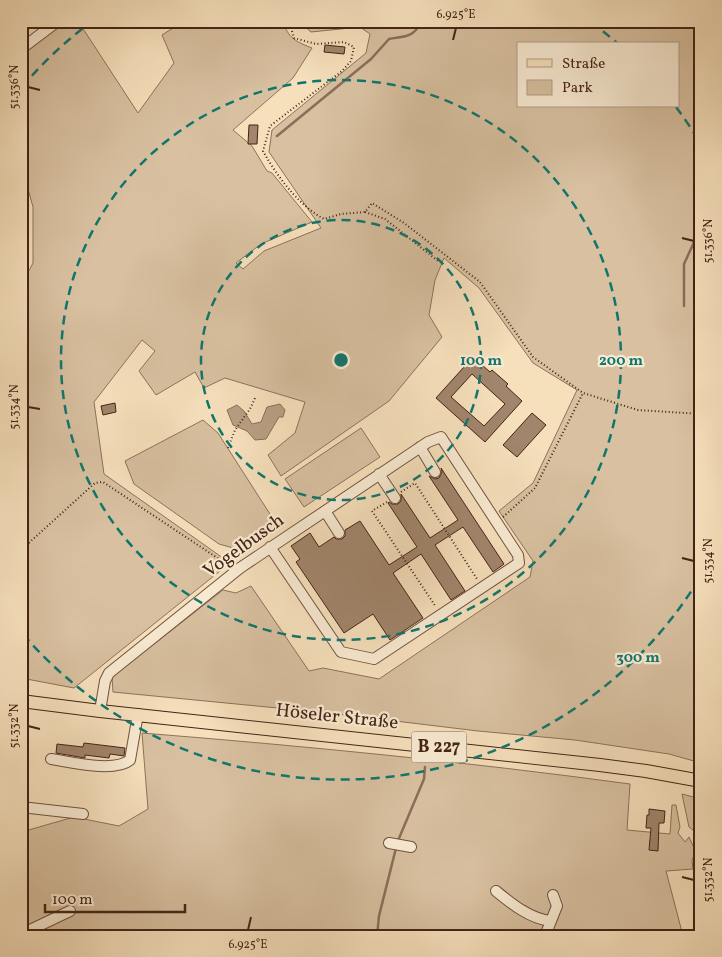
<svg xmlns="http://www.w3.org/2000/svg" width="722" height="957" viewBox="0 0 722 957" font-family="Vollkorn,serif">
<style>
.green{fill:#d8c0a0;stroke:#8e725b;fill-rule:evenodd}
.water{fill:#b9a084;stroke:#8a6e58}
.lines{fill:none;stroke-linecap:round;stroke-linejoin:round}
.stream{stroke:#8a6e58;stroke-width:2.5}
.building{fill:#a1856c;stroke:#442316;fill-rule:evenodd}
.minor-casing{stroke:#705240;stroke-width:12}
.major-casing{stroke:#442316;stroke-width:14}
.path{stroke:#442316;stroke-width:2;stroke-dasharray:1 2.5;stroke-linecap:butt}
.minor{stroke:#f9ebd3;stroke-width:10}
.major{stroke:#f6e0bc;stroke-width:12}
.ticks{fill:none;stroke:#442316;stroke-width:2}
.ring{fill:none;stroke:#0f766e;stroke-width:2.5;stroke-dasharray:9 6}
.labels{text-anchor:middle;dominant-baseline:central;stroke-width:4.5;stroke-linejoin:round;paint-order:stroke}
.shield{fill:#f9ebd3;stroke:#7a5f4f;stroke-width:1}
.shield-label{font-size:18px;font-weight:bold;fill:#442316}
.street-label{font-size:19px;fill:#442316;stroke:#f9ebd3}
.centre{fill:#0f766e;stroke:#f9ebd3;stroke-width:2.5}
.ring-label{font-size:15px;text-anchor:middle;font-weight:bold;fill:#0f766e;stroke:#f9ebd3;stroke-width:4.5;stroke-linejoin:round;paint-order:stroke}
.neatline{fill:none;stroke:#442316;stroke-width:2}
.ticks-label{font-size:12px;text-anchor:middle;fill:#442316}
</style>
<rect width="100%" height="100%" fill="#f6e0bc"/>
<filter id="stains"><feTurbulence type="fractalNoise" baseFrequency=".004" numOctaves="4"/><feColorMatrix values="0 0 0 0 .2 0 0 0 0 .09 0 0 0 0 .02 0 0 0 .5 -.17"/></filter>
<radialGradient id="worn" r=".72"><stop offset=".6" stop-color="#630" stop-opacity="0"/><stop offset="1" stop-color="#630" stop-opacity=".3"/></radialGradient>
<!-- green -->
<path class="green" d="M62 21H78L138 113 174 63 162 35 184 21H284C286 38 299 43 312 48L293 78 233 130 252 146 267 171 272 173 312 222 261 244 236 263 243 269 264 251 321 228 269 152 272 130 366 53 370 34 360 27 311 32 301 23V21H701V763L669 754 575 740 478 731 329 713 113 692 112 677 223 590 236 593 251 586 309 671 323 668 379 679 530 577 533 561 499 511 533 483 577 390 533 363 479 288 444 258 435 280 429 315 442 337 389 401 281 476 268 455 295 433 305 402 225 378 204 388 195 372 156 395 139 371 155 351 142 340 94 402 104 474 230 563 74 688 21 678V286L33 263V207L21 164V52ZM518 44H678V106H518Z
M203 420 218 433 277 525 240 550 219 544 134 484 125 461Z
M361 428 380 457 304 507 285 479Z
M142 733C305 746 468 762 630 784L627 830 670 834 672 805H676L680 827 678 833 685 842 689 837 696 852 692 860 693 869 666 871 682 932 666 936H21V814H23L25 831 74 817 119 826 148 809Z
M682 794 701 799V836L689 827Z"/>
<!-- water -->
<path class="water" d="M280 404 285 410 283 417H279L266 439 255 440 247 431 233 425 227 410 237 405 244 411 252 424 261 422 267 407Z"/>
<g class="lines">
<!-- stream -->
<path class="stream" d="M277 136 371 59 389 39C406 36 413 38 422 21
M684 306V264L701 227
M397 843 424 779 425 767
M377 936 379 916 396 848"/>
</g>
<!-- building -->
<path class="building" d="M325 45 345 47 344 54 324 52Z
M249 125H258L257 144H248Z
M473 357 490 372 492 370 508 384 506 386 522 401 485 442 436 398ZM472 374 505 404 484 426 451 397Z
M115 403 116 412 103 415 101 406Z
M532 413 546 425 517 457 503 445Z
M441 468 504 564 493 572 463 527 435 545 465 591 451 600 421 554 393 573 423 618 390 640 373 614 344 633 296 562 300 559 291 546 310 533 319 547 334 537 336 539H342L345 536V530L360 521 389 565 417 547 388 503 389 502 392 504H398L401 501V494L430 538 458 520 429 476 435 479 439 478 442 472Z
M84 743 125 748 124 756 110 754 109 758 85 755V758L56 753 57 744 83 747Z
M649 809 665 811 664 823H659L658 851 649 850 651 828H646L647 815H649Z"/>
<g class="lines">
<defs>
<path id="minor" d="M21 49 58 21
M420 447 435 472
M379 474 395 498
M325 511 339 533
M100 711 105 681 109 673 240 568 428 442 441 437 518 555 519 563 374 659 341 652 270 547
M51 759C71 762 114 773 130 760L138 714
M21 807 83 814
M389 843 411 847
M496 891C512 904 529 918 550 921
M33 936 30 930 70 911
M545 936 557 906 553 895"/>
<path id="major" d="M21 701 100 711 600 765 646 771 701 781"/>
</defs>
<!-- minor casing -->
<use href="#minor" class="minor-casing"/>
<!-- major casing -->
<use href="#major" class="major-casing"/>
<!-- path -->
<path class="path" d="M289 21 294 38 316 44 344 42 354 47 351 61 342 71 270 126 263 151C277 176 298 205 324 219L341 214 365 212 372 203 404 223 480 282 533 357 583 393
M365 212 385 219 438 261
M228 448 235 430 250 409 255 398
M401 492 415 483 477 579
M387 502 372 511 436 607
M503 517 535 488 583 393 638 410 701 414
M21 550 95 483 103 482 228 565"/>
<!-- minor -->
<use href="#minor" class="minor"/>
<!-- major -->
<use href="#major" class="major"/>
</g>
<!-- ticks -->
<path class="ticks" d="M453 40 456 28M28 87 40 90M682 238 694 241M28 407 40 409M682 558 694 561M28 726 40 729M682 877 694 880M248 930 251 917"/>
<!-- distance rings -->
<g class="ring">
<circle cx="341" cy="360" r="140"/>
<circle cx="341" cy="360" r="280"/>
<path d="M699 579A420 420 0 0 1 22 633M22 87A420 420 0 0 1 91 22M591 22A420 420 0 0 1 617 43M676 107A420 420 0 0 1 699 141"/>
</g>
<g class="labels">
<!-- shield labels -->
<rect class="shield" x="411.5" y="731.5" width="55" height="31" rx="4"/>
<g class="shield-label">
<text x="439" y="747">B 227</text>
</g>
<!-- street labels -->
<g class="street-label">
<text transform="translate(244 546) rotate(-36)">Vogelbusch</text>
<text transform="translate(337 717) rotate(6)">Höseler Straße</text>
</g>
</g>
<circle cx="341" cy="360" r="8" class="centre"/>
<g class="ring-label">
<text x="481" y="365">100 m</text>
<text x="621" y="365">200 m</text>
<text x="638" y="662">300 m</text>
</g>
<!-- margin -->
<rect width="722" height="957" fill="none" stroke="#f6e0bc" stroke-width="55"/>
<!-- legend -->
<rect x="517" y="42" width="162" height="65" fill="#f9ebd3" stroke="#b19b87"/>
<rect x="527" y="59" width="25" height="8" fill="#f6e0bc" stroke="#b19b87"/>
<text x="562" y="68" font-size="15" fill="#442316">Straße</text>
<rect x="527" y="80" width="25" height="15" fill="#d8c0a0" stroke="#b19b87"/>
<text x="562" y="92" font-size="15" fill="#442316">Park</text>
<!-- scale -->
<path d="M45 904v8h140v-8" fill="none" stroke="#442316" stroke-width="2.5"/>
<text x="52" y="904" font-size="15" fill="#442316" stroke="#f9ebd3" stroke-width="4" paint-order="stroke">100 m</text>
<rect x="28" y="28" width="666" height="902" class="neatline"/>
<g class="ticks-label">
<text x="456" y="18">6.925°E</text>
<text transform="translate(14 87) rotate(-90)" y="4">51.336°N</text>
<text transform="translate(708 241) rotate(-90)" y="4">51.336°N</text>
<text transform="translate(14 407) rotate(-90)" y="4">51.334°N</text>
<text transform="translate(708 561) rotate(-90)" y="4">51.334°N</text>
<text transform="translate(14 726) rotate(-90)" y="4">51.332°N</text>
<text transform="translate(708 880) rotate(-90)" y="4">51.332°N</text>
<text x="248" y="948">6.925°E</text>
</g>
<rect width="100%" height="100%" filter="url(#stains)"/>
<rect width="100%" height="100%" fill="url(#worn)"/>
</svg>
